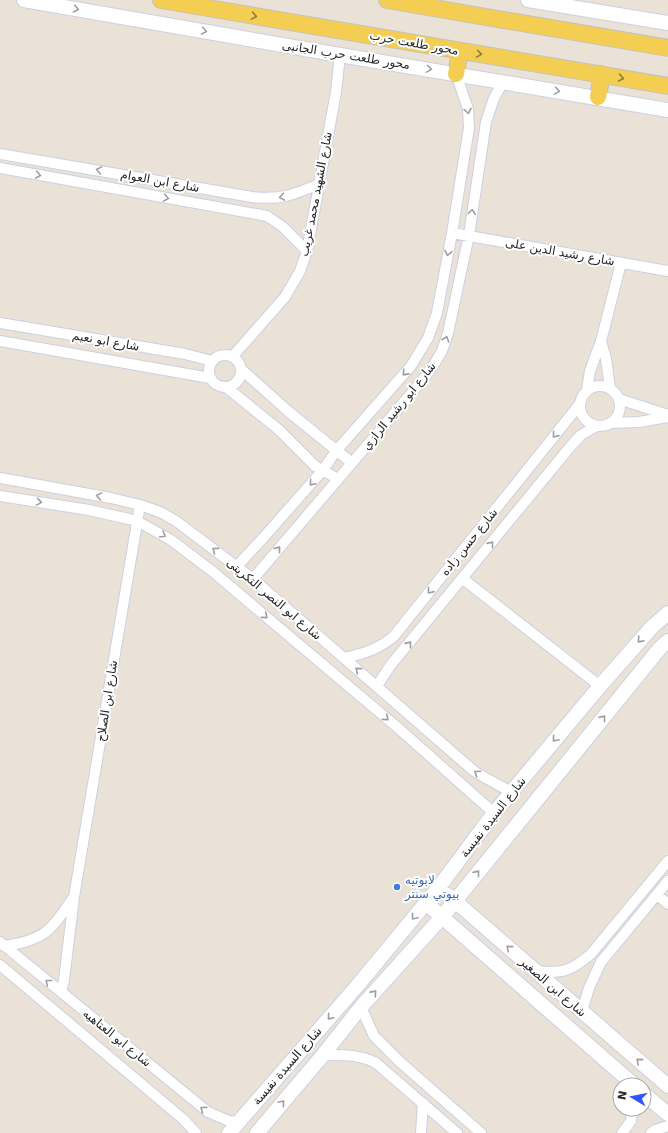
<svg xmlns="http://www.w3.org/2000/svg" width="668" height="1133" viewBox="0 0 668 1133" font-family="'DejaVu Sans','Noto Sans Arabic',sans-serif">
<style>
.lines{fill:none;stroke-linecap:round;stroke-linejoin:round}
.street-casing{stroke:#ccd0e1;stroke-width:12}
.secondary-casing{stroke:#ccd0e1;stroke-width:16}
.primary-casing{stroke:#c3c3c3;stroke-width:18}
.street{stroke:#fff;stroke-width:10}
.secondary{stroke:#fff;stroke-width:14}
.primary{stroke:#f3ce53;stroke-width:16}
.oneway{stroke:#9e9e9e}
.oneway2{stroke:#8d7a3d}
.shop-dot{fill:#3f7fe0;stroke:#fff;stroke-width:1.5}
.labels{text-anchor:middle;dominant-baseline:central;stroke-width:4;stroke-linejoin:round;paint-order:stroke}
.street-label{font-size:12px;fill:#272727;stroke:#fff}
.shop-label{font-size:12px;fill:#366cbe;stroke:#fff;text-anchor:start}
</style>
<rect width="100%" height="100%" fill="#eae2d7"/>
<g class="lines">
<defs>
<path id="street" d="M0 154 252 197C281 200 293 195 319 184
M0 168 267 216 283 227 307 251
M452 233 668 271
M0 323 185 354 212 361
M0 341 210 378
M601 341 606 359 610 388 612 390
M209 371a16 16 0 1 1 32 0a16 16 0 1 1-32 0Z
M232 357 285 297 300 271 307 251 336 92 340 55
M241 369 289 412 352 463
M580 406a20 20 0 1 1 40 0a20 20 0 1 1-40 0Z
M226 387 278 429 315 466 338 479
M587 390 590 371 601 341 621 263
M619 399 668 415
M611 423 639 422 668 417
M0 478 111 498 140 505 160 512 176 521 253 579 475 772 511 792
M0 496 89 510 129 519 137 521 171 540 212 571 397 727 494 813
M237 566 264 537 323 470 336 451 411 366 428 338 437 313 452 233 469 128 468 109 456 74
M253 579 421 382 433 366 442 351 448 333 469 235 486 122 494 98 503 82
M463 579 600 686
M344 658C363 654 379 649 394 636L579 405
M377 686 390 666 570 447 581 435 597 426
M657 895 668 904
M0 942 208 1112 229 1121 239 1122
M4 946C44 940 51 931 73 898
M0 965 183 1119 196 1133
M535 971C563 974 571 971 591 954L668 861
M61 992 64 980 74 897 140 505
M361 1007 374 1036 399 1061 481 1133
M582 1011 589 988 601 962 668 881
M323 1055C342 1055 359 1054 376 1063L457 1133
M421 1133 423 1103
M622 1133 631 1121 632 1109
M651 1133 655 1130 668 1126"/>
<path id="secondary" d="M24 0 340 55 668 110
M528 0 668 23
M448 895 668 1086
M426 903 634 1085
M644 1094 668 1114
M229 1133 358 985 439 887 494 813 600 686 652 627 668 613
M257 1133 323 1055 361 1007 442 917 660 648 668 641"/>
<path id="primary" d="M161 0 668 86
M387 0 668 48
M456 74 460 51
M598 97 602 74"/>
</defs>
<!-- street casing -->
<use href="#street" class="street-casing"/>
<!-- secondary casing -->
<use href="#secondary" class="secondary-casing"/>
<!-- primary casing -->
<use href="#primary" class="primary-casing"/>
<!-- street -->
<use href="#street" class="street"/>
<!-- secondary -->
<use href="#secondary" class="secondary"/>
<!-- primary -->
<use href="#primary" class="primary"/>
</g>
<!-- one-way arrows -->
<defs><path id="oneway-chevron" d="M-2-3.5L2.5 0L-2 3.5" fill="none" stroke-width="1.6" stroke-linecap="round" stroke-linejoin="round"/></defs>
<g class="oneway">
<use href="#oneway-chevron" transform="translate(76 9) rotate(10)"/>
<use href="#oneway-chevron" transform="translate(204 31) rotate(10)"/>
<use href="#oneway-chevron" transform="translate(429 69) rotate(9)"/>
<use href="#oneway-chevron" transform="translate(557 91) rotate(9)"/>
<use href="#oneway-chevron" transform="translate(468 111) rotate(80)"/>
<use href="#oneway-chevron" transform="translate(99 170) rotate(-170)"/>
<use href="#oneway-chevron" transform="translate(38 175) rotate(10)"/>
<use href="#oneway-chevron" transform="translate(282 197) rotate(170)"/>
<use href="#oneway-chevron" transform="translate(166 198) rotate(10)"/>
<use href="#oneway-chevron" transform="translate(472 212) rotate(-82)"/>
<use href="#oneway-chevron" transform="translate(448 253) rotate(101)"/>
<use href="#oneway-chevron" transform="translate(446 339) rotate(-71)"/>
<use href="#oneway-chevron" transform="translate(405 373) rotate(132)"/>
<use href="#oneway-chevron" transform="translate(555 435) rotate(129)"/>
<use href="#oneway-chevron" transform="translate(312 483) rotate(131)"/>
<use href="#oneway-chevron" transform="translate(99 496) rotate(-170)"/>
<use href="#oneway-chevron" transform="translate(39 502) rotate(9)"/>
<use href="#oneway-chevron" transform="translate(163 535) rotate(31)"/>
<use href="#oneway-chevron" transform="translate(491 544) rotate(-51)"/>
<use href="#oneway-chevron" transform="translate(278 549) rotate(-52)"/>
<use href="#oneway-chevron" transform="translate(215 550) rotate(-143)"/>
<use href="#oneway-chevron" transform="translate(430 591) rotate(129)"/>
<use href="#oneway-chevron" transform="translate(265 616) rotate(40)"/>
<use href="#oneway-chevron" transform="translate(640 640) rotate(132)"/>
<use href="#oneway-chevron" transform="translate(409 644) rotate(-51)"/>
<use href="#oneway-chevron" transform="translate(358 670) rotate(-139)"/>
<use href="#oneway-chevron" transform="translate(386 718) rotate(40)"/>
<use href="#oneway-chevron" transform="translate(603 718) rotate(-51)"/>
<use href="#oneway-chevron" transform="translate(555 739) rotate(130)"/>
<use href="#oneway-chevron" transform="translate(477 773) rotate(-145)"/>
<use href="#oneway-chevron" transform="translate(477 873) rotate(-51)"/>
<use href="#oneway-chevron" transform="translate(414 917) rotate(130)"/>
<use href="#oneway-chevron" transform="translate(509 948) rotate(-139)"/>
<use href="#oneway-chevron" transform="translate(48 982) rotate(-141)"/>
<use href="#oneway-chevron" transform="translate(374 993) rotate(-48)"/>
<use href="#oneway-chevron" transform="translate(330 1017) rotate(131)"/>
<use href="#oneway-chevron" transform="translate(639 1061) rotate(-139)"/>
<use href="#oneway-chevron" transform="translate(282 1103) rotate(-50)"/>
<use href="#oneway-chevron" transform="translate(203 1109) rotate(-143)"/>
</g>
<g class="oneway2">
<use href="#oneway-chevron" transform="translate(254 16) rotate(10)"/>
<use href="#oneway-chevron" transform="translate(479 54) rotate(9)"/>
<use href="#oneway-chevron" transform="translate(621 78) rotate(10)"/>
</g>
<!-- markers -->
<circle class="shop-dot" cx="397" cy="887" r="4"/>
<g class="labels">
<!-- street labels -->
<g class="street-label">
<text transform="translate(414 43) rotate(10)">محور طلعت حرب</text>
<text transform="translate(346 55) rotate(9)">محور طلعت حرب الجانبى</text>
<text transform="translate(160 181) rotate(10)">شارع ابن العوام</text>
<text transform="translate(316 194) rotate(-79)">شارع الشهيد محمد غريب</text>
<text transform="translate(560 252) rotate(10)">شارع رشيد الدين على</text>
<text transform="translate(106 341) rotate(10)">شارع ابو نعيم</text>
<text transform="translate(399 406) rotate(-51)">شارع ابو رشيد الرازي</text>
<text transform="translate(469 542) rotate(-51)">شارع حسن زاده</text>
<text transform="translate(274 599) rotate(40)">شارع ابو النصر التكريتى</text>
<text transform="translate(107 701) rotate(-81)">شارع ابن الصلاح</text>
<text transform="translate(493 817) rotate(-52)">شارع السيدة نفيسة</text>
<text transform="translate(553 987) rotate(41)">شارع ابن الصغير</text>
<text transform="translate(117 1038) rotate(39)">شارع ابو العتاهيه</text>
<text transform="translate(287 1066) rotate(-49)">شارع السيدة نفيسة</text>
</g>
<!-- shop labels -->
<g class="shop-label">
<text x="405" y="880">لابوتيه<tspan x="405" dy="14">بيوتي سنتر</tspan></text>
</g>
</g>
<!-- north arrow -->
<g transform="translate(632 1097) rotate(280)"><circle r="19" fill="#ffffff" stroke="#a9a9a9"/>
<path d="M0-3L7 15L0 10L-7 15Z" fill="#3057fe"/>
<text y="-6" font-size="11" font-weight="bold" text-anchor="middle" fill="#272727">N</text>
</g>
</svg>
